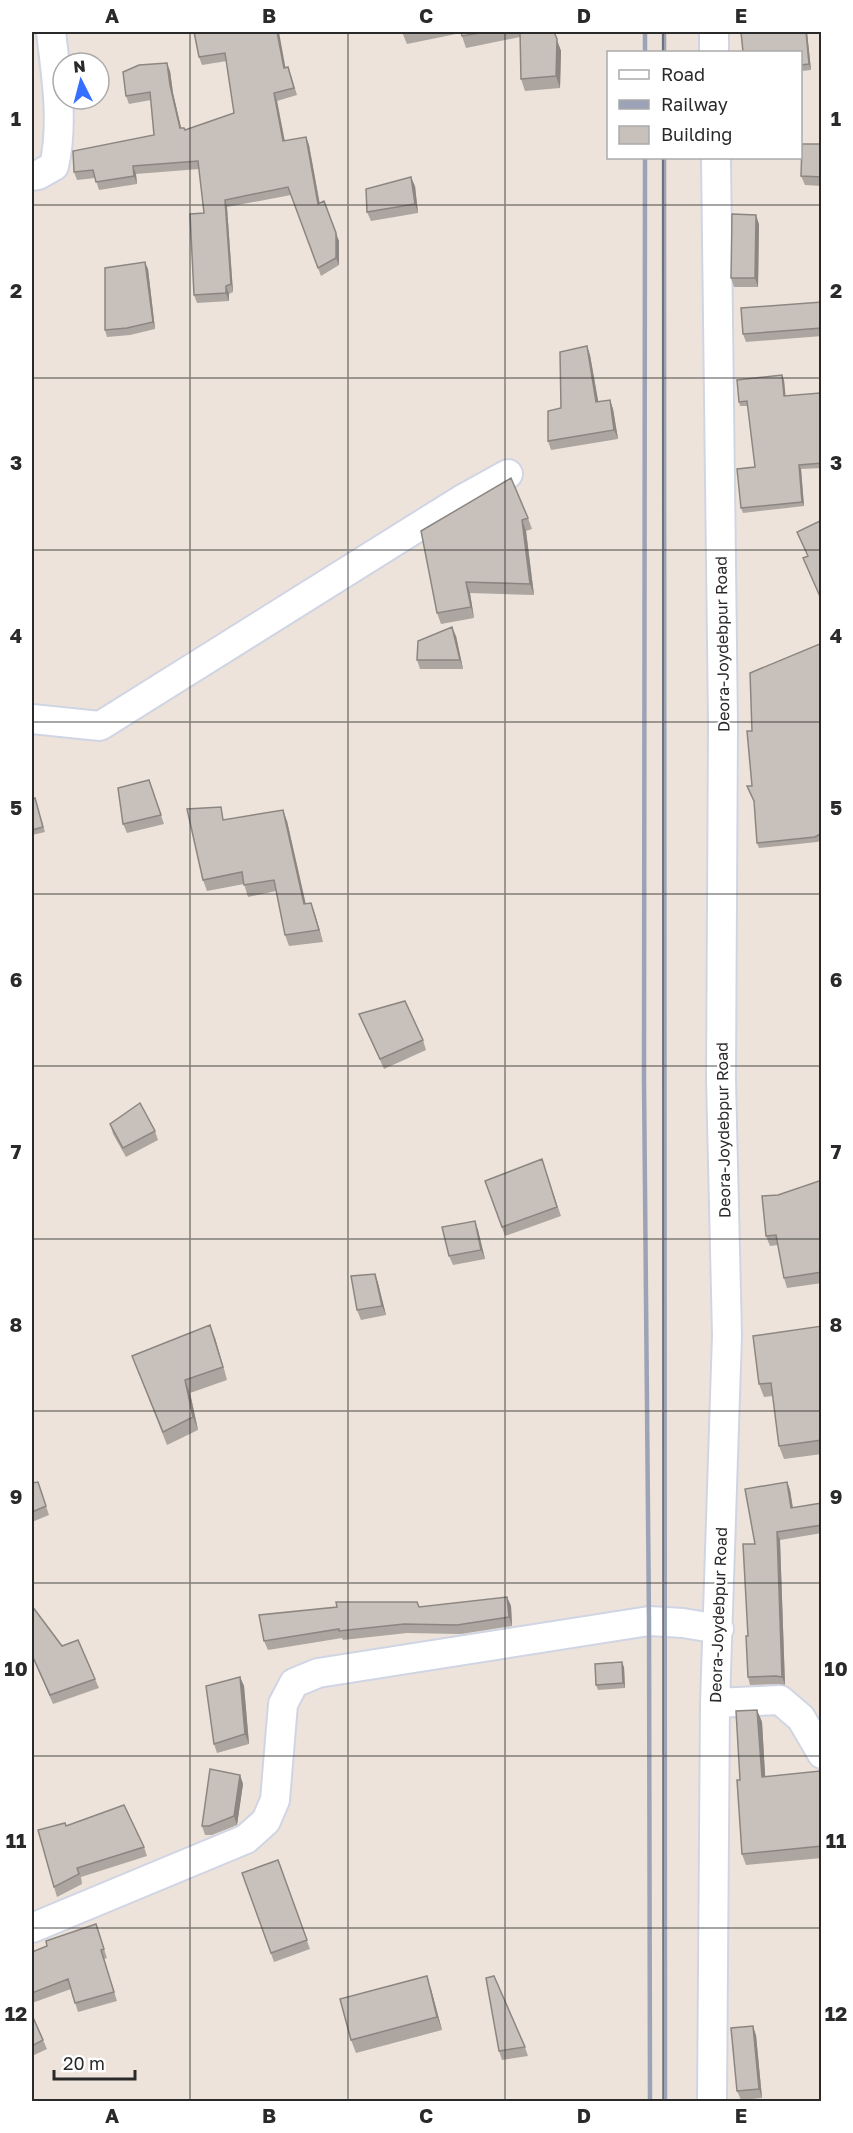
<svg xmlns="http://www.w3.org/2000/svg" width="853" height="2133" viewBox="0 0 853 2133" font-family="'Golos Text',sans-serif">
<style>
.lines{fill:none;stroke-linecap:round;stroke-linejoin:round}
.minor-casing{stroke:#d0d5e4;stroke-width:32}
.minor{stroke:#fff;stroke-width:28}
.rail{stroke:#9da3b6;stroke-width:4.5}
.wall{fill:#aca5a0}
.shaded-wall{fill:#8c8682}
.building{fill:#c8c0ba;stroke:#8c8682;stroke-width:1.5}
.grid{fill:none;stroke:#2a2a2a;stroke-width:1.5;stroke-opacity:0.55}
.labels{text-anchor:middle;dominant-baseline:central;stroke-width:4.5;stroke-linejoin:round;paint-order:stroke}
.street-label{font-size:16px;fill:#2a2a2a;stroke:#fff}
.neatline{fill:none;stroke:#2a2a2a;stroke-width:2}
.grid-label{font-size:20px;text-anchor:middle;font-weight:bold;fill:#2a2a2a}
</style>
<rect width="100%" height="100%" fill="#ede3da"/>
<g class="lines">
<defs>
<path id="minor" d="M714 32V52
M32 176 38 175 54 166C64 123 56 75 51 32
M32 719 100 726 461 500 508 474
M715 1703 780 1700 801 1718 822 1754
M32 1928 246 1839 266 1821 275 1800 283 1704 294 1683 318 1673 649 1621 683 1623 719 1629
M712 2102 715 1703 727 1335 721 1079 723 725 716 158"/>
</defs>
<!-- minor casing -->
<use href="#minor" class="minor-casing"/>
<!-- minor -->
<use href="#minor" class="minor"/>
<!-- rail -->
<path class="rail" d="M664 32V52
M645 52V32
M645 158 644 1081 649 1621 650 2102
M664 158 665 2102"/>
</g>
<!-- wall -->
<path class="wall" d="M194 32 286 68 291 75 297 95 277 101 285 141 306 137 309 145 320 204 339 241V265L321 276 291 195 227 207 233 292 229 294V301L197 303 194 295 204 213 199 169 136 174 137 184 99 190 95 178 77 180 74 172 154 135 151 100 129 104 126 96 170 71 173 93 181 128 185 130 234 113 227 61 202 65 199 57Z
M402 32H554L561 51 560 88 525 91 521 79 520 37 466 48 461 33 407 44Z
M807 32 811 70 801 71V52Z
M822 144V186L805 185 801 176Z
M415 186 418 213 371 221 367 212Z
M759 224 758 287H734L731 278Z
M148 269 155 329 130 335 107 337 105 330Z
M822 302V336L746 342 743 334Z
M587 346 590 355 598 402 610 400 613 409 618 439 551 450 548 441Z
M784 380 785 396 820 393 822 395V468L801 469 804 506 743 513 741 508 755 467 748 406H740L739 402Z
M528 518 532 529 526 531 534 595 470 593 474 618 441 624 437 613 421 531Z
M456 636 463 669H420L417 660Z
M822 643V840L817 842 759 848 757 843 754 802 747 786H752V731Z
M149 780 164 824 127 833 123 824Z
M35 798 45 832 32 835V799Z
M225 820 287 821 306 904 311 903 323 942 289 946 285 935 276 891 248 897 244 884 207 891 203 880Z
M359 1014 423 1040 426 1050 384 1069Z
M110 1124 155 1131 158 1140 126 1157 113 1134Z
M542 1159 561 1216 505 1236 485 1181Z
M822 1180V1283L787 1288 784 1278 778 1245 770 1246 766 1236 778 1195Z
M478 1230 485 1259 453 1265 449 1256Z
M375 1274 378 1283 386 1315 361 1320 357 1310Z
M822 1326V1454L784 1459 779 1446 773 1396 764 1397 759 1384Z
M215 1338 227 1380 190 1393 198 1430 167 1445 137 1369Z
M787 1482 790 1490 793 1508 822 1503V1533L780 1540 785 1685 779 1684 750 1685 748 1677V1636L755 1544Z
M32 1483 41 1491 49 1515 32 1522Z
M507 1597 511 1606 512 1626 461 1634 407 1633 343 1640 342 1638 268 1650 264 1641 337 1607 417 1602 419 1607Z
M32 1606 62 1646 95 1679 99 1688 53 1704 32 1656Z
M624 1667 625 1688 598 1690 596 1685Z
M240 1677 244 1686 249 1744 217 1753 214 1744Z
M757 1710 762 1722 765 1777 820 1771 822 1774V1858L746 1865 742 1854 740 1780Z
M240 1775 243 1784 237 1825 212 1835H205L202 1826Z
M66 1826 144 1847 147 1856 81 1877 82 1884 57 1897 54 1887Z
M278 1860 310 1949 274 1962 242 1873Z
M96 1924 107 1958 104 1959 117 2001 78 2012 71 1989 32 2003V1952L47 1946Z
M431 1989 442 2030 356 2053 351 2040Z
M32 2015 47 2049 32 2056Z
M756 2035 762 2098 741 2100 737 2091Z
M525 2047 528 2056 502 2060 499 2051Z"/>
<!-- shaded-wall -->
<path class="shaded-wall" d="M277 32H279L287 76 284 68Z
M554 32 561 51 560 88 556 76Z
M806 32H807L811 70 809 64Z
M167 63 170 71 173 93 183 136 180 128 170 85Z
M274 93 277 101 286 149 283 141Z
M306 137 309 145 321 212 318 204Z
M133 166 136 174 137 184 134 176Z
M411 177 415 186 418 213 415 204Z
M225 200 227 207 233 292 231 284Z
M756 215 759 224 758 287 755 278Z
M336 233 339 241V265L336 258Z
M145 262 148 269 155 329 153 322Z
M226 286 229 294V301L226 293Z
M587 346 590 355 600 411 596 402Z
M782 375 784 380 786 400 784 396Z
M610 400 613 409 618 439 614 430Z
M799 465 801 469 804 506 802 502Z
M522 520 526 531 534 595 530 584Z
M466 582 470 593 474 618 471 607Z
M452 627 456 636 463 669 460 660Z
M283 810 287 821 308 915 304 904Z
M311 903 315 914 323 942 319 930Z
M475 1221 478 1230 485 1259 481 1250Z
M375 1274 378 1283 386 1315 382 1306Z
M210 1325 215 1338 227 1380 223 1367Z
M185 1380 190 1393 198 1430 193 1417Z
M787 1482 790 1490 794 1516 791 1508Z
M777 1532 780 1540 785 1685 782 1677Z
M507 1597 511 1606 512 1626 509 1617Z
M622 1662 624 1667 625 1688 623 1683Z
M240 1677 244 1686 249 1744 245 1734Z
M757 1710 762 1722 766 1789 762 1777Z
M240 1775 243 1784 237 1825 234 1816Z
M427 1976 431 1989 442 2030 437 2017Z
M753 2026 756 2035 762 2098 759 2089Z"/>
<!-- building -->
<path class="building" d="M194 32H277L284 68 288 67 294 88 274 93 283 141 306 137 318 204 324 201 336 233V258L318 268 288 187 225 200 231 284 226 286V293L194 295 190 214 204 213 198 161 133 166 134 176 96 182 93 170 74 172 73 151 154 135 150 92 126 96 123 72 139 65 167 63 170 85 180 128H184L185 130 234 113 225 53 199 57Z
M461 32H485L462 36Z
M520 32H554L557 39 556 76 521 79Z
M741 32H806L809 64 801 65V52H743Z
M802 144H822V177L801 176Z
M411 177 415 204 367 212 366 189Z
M732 214 756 215 755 278H731Z
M145 262 153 322 127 328 105 330V268Z
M822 302V328L743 334 741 308Z
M587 346 596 402 610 400 614 430 548 441V411L561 408 560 352Z
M782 375 784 396 820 393 821 396H822V463L799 465 802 502 741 508 737 469 755 467 747 401 739 402 737 380Z
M511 478 528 518 522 520 530 584 466 582 471 607 437 613 421 531Z
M822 520V601L803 558 808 556 797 532Z
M452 627 460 660H417L418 641Z
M822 643V833L815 837 757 843 754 801 747 786H752L747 731H752L750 673Z
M149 780 161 815 123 824 118 788Z
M35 798 43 827 32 830V799Z
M221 807 223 820 283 810 304 904 311 903 319 930 285 935 274 880 244 885 242 872 203 880 187 809Z
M405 1001 423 1040 380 1059 359 1014Z
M140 1103 155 1131 123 1148 110 1124Z
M542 1159 557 1207 502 1227 485 1181Z
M822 1180V1272L784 1278 776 1235 766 1236 762 1196 778 1195Z
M475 1221 481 1250 449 1256 442 1227Z
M375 1274 382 1306 357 1310 351 1276Z
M210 1325 223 1367 185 1380 193 1417 163 1432 132 1356Z
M822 1326V1440L779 1446 771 1383 759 1384 753 1336Z
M38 1482 46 1506 32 1512V1483Z
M787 1482 791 1508 822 1503V1525L777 1532 782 1677 776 1676 748 1677 746 1636H748L743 1544H755L745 1489Z
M507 1597 509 1617 457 1625 404 1624 339 1631V1629L264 1641 259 1615 337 1607 336 1602H417L419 1607Z
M32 1606 62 1646 78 1640 95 1679 50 1695 32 1655Z
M622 1662 623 1683 596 1685 595 1664Z
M240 1677 245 1734 214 1744 206 1686Z
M757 1710 762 1777 820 1771 822 1783V1846L742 1854 737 1780H740L736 1711Z
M210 1769 240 1775 234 1816 209 1826H202Z
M124 1805 144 1847 77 1868 79 1874 54 1887 38 1830 65 1823 66 1826Z
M278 1860 307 1940 271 1953 242 1873Z
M96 1924 104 1949 101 1950 114 1992 75 2003 68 1979 32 1993V1952L47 1946 46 1941Z
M427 1976 437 2017 351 2040 340 1999Z
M494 1976 525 2047 499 2051 486 1978Z
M32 2015 43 2040 32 2046Z
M753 2026 759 2089 737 2091 731 2028Z"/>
<!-- grid -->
<path class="grid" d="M190 32V2102M348 32V2102M505 32V2102M663 32V52M663 158V2102M32 205H822M32 378H822M32 550H822M32 722H822M32 894H822M32 1066H822M32 1239H822M32 1411H822M32 1583H822M32 1756H822M32 1928H822"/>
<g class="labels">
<!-- street labels -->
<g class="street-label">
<text transform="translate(722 644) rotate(-91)">Deora-Joydebpur Road</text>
<text transform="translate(723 1130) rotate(-91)">Deora-Joydebpur Road</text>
<text transform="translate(718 1615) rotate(-88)">Deora-Joydebpur Road</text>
</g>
</g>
<!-- border -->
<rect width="853" height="2133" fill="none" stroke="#ffffff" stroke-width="66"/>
<!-- legend -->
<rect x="607" y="51" width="195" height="108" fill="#ffffff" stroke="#aaaaaa" stroke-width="1.5"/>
<rect x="619" y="70" width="30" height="9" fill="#ffffff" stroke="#aaaaaa" stroke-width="1.5"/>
<text x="661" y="81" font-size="18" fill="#2a2a2a">Road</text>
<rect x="619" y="100" width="30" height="9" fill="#9da3b6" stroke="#aaaaaa" stroke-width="1.5"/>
<text x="661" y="111" font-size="18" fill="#2a2a2a">Railway</text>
<rect x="619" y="126" width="30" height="18" fill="#c8c0ba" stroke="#aaaaaa" stroke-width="1.5"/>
<text x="661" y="141" font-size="18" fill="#2a2a2a">Building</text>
<!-- north arrow -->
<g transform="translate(81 81) rotate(354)"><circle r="28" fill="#ffffff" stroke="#aaaaaa" stroke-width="1.5"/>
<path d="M0-4.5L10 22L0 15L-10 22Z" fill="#356fff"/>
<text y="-9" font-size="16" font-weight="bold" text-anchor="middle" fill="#2a2a2a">N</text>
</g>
<!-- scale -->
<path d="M54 2070v9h81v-9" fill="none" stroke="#2a2a2a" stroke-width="3"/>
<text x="63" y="2070" font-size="18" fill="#2a2a2a" stroke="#ffffff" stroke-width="4.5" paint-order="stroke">20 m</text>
<rect x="33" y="33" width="787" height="2067" class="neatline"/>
<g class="grid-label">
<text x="112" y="23">A</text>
<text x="269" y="23">B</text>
<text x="426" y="23">C</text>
<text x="584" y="23">D</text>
<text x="741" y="23">E</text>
<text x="16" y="126">1</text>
<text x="836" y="126">1</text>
<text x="16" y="298">2</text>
<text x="836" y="298">2</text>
<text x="16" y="470">3</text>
<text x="836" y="470">3</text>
<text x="16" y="643">4</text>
<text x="836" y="643">4</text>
<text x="16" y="815">5</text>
<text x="836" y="815">5</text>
<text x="16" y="987">6</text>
<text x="836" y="987">6</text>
<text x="16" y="1159">7</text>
<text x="836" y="1159">7</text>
<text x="16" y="1332">8</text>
<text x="836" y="1332">8</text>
<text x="16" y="1504">9</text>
<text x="836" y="1504">9</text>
<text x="16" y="1676">10</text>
<text x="836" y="1676">10</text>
<text x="16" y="1848">11</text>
<text x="836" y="1848">11</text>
<text x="16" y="2021">12</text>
<text x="836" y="2021">12</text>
<text x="112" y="2123">A</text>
<text x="269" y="2123">B</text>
<text x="426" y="2123">C</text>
<text x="584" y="2123">D</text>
<text x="741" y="2123">E</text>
</g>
</svg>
